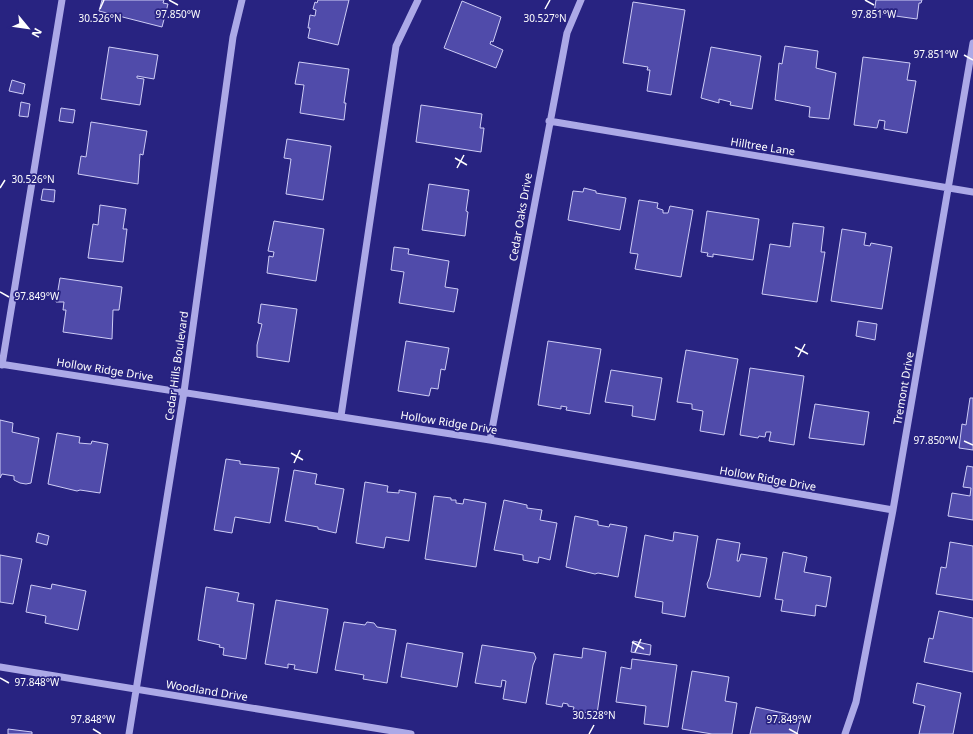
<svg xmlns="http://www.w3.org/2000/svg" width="973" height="734" viewBox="0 0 973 734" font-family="'Noto Sans',sans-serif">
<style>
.building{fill:#504baa;stroke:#cecdf6}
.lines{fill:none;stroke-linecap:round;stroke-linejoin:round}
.minor{stroke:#aca9e7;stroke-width:7}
.ticks{fill:none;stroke:#fff;stroke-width:1.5}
.labels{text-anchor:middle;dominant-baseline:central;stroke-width:3.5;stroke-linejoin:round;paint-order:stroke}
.street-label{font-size:11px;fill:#fff;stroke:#282381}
.ticks-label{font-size:10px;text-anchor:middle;fill:#fff;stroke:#282381;stroke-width:3.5;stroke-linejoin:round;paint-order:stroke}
</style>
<rect width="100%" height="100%" fill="#282381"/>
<!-- building -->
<path class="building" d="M102 0H164L163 3 168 4 162 27 99 11Z
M318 0H349L338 45 308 38 310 28H308L310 15 315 16 316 10 313 9 315 2 317 3Z
M876 0H922L921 3H919L917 19 874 13Z
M462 1 501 17 493 42 491 41 490 44 503 50 496 68 444 48Z
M633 2 685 10 671 95 647 91 650 70H647L648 67 623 63Z
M785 46 818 51 816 68 836 73 829 119 809 117 810 107 775 100 779 63 782 64Z
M109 47 158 55 154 79 137 76V78L144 79 140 105 101 99Z
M711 47 761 56 752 109 730 105 731 102 719 99V103L701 98Z
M863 57 910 63 907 80 916 81 907 133 884 129 885 121 879 120 877 128 854 125Z
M299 62 349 69 344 103H346L344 120 300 113 304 85 295 84Z
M12 80 25 84 23 94 9 91Z
M21 102 30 104 28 117 19 116Z
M421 105 482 114 480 128H484L481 152 416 142Z
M61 108 75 110 73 123 59 121Z
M91 122 147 131 143 155 140 154 138 184 78 174 81 156 86 157Z
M287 139 331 146 323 200 286 194 291 159 284 158Z
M429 184 469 190 466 211 468 212 465 236 422 230Z
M584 188 596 191V193L626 198 620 230 568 220 573 191 583 192Z
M43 189 55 190 54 202 41 200Z
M639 200 658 203 657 208 663 210V213H668L670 206 693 210 681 277 635 269 638 254 630 253Z
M100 205 126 209 123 229H127L123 262 88 258 93 224 98 225Z
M707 211 759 219 753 260 713 254V257L707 256 708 253 701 252Z
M274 221 324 229 316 281 267 273 269 256 273 257 274 252 268 251Z
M793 223 824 227 821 252H825L817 302 762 294 770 244 790 247Z
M842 229 866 233 864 245 870 246 871 243 892 247 882 309 831 301Z
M394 247 409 249 408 254 449 261 445 287 458 289 454 312 399 303 404 272 391 270Z
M60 278 122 287 119 310H113L112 339 63 332 66 310H63L64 302H56Z
M261 304 297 309 289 362 257 357V345L262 324 258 323Z
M858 321 877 324 875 340 856 336Z
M406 341 449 348 445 370 441 369 438 389 431 388 429 396 398 391Z
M548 341 601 349 590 414 566 410 567 407 561 406V409L538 405Z
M686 350 738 359 724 435 700 431 703 411 692 409V404L677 402Z
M750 368 804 376 794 445 769 441 771 432H766L765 437 759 436 758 438 740 435Z
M611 370 662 378 655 420 632 416 633 406 605 402Z
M970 398H973V450L959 448 962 424 966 425Z
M815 404 869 412 864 445 809 438Z
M0 420 13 423 12 432 39 438 31 483 26 484 20 483 14 480V476L2 474 0 478Z
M57 433 80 437 79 443 91 444 92 441 108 444 100 493 80 490 77 491 48 484Z
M226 459 240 461V464L279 468 270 523 235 517 232 533 214 530Z
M967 466 973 467V520L948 516 952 493 970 496 971 488 963 487Z
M294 470 317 474 315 484 344 489 336 533 318 529V527L285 521Z
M365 482 388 486 387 492 399 493V490L416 493 409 541 386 537 384 548 356 543Z
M434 496 451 498V500H456V503L463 504 464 499 486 503 476 567 425 559Z
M504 500 527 505V508L542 510 540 520 557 523 550 560 539 557 538 563 523 560V555L494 550Z
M575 516 598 521V525L609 527 610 524 627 527 618 577 598 573 595 574 566 567Z
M674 532 698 536 685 617 662 613 663 602 635 597 645 535 673 541Z
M38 533 49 536 47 545 36 542Z
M717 539 740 543 737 561H739L741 554 767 558 760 597 708 588 707 584 710 577Z
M950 542 973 546V600L936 594 941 567 946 568Z
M783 552 807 557 804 572 831 577 826 607 816 605 815 616 781 611 783 600 775 599Z
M0 555 22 559 13 604 0 602Z
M52 584 86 591 78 630 45 623 46 616 26 612 31 585 51 589Z
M206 587 239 593 237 601 254 604 246 659 223 655 224 648 219 647 220 645 198 640Z
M276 600 328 609 317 673 294 669 295 665 288 664V668L265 664Z
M939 611 973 618V672L924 662 929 638 933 639Z
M344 622 365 625 367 622 374 623 377 627 396 630 387 683 363 679 364 675 335 670Z
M633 641 651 645 650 655 631 652Z
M407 643 463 653 457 687 401 677Z
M482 645 534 653 536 658 533 665 526 703 503 699 506 681 502 680 501 687 475 683Z
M583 648 606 652 597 714 573 711 574 707 568 706V704L563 703 562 707 546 704 554 654 582 658Z
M632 659 677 665 668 727 644 724 646 706 616 702 621 667 631 669Z
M692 671 729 677 725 701 737 703 732 734H712L682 729Z
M917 683 961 693 953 734H919L925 706 913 703Z
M756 707 801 717 797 734H750Z
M8 729 32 732V734H8Z"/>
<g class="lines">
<!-- minor -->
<path class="minor" d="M549 121 973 192
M0 364 490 440 893 510
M2 365 62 0
M341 416 396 46 418 0
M490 440 567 33 581 0
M0 667 411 734
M129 734 184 392 233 37 242 0
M845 734 856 702 893 510 973 43"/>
</g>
<!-- ticks -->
<path class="ticks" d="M169 0 178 5M865 0 874 5M100 9 104 0M545 9 550 0M964 55 973 60M455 158 467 165M457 168 464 155M0 188 5 180M0 292 9 297M795 347 808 354M798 357 805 344M964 441 973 445M291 453 303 460M294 463 300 450M632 642 644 649M635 652 641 639M0 678 9 683M93 729 101 734M789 729 798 734M589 734 594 725"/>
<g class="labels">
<!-- street labels -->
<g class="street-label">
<text transform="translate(763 146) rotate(9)">Hilltree Lane</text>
<text transform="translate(520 217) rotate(-80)">Cedar Oaks Drive</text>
<text transform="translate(176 366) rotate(-82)">Cedar Hills Boulevard</text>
<text transform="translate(105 369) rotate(9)">Hollow Ridge Drive</text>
<text transform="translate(903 388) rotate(-80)">Tremont Drive</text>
<text transform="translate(449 422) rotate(9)">Hollow Ridge Drive</text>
<text transform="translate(768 478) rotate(10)">Hollow Ridge Drive</text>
<text transform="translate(207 690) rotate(9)">Woodland Drive</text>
</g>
</g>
<g class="ticks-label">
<text x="178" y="18">97.850°W</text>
<text x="874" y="18">97.851°W</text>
<text x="100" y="22">30.526°N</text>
<text x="545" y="22">30.527°N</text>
<text x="936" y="58">97.851°W</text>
<text x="33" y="183">30.526°N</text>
<text x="37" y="300">97.849°W</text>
<text x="936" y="444">97.850°W</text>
<text x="37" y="686">97.848°W</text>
<text x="594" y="719">30.528°N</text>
<text x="93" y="723">97.848°W</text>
<text x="789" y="723">97.849°W</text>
</g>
<!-- north arrow -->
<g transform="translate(28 28) rotate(119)" stroke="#282381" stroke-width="3" paint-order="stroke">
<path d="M0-3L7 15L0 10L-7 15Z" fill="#ffffff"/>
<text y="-6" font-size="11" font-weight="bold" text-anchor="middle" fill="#ffffff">N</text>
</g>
</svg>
